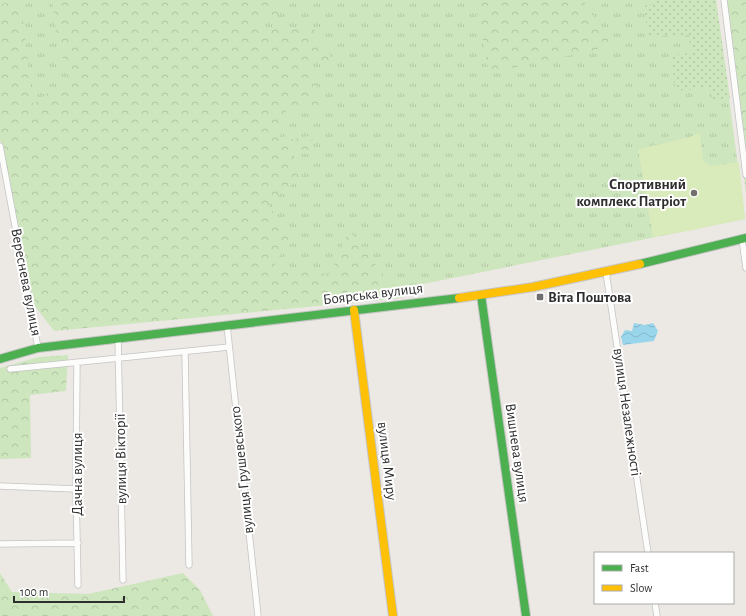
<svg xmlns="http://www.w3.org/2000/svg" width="746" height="616" viewBox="0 0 746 616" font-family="'Alegreya Sans',sans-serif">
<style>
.grass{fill:url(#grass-tufts)}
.forest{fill:url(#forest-crowns)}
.garden{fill:url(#garden-dots)}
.pitch{fill:#d9eabb}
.water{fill:url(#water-waves)}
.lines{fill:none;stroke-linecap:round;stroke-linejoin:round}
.street-casing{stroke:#c5c4c5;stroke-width:7}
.fast-casing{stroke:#c5c4c5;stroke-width:10}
.slow-casing{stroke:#c5c4c5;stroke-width:10}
.street{stroke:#fcfcfb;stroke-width:5.5}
.fast{stroke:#4caf50;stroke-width:8}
.slow{stroke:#ffc107;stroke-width:8}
.poi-dot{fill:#706f6e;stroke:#fff;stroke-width:1.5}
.labels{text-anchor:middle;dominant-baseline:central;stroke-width:4;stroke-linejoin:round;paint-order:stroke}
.poi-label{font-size:15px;font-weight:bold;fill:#2e2e2e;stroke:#fff;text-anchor:end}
.street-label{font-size:15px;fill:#2e2e2e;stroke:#fff}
</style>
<defs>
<pattern id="grass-tufts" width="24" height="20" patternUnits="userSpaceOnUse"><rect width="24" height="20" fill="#cee6be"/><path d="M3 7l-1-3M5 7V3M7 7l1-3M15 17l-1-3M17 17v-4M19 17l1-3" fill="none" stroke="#b1c6a4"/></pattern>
<pattern id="forest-crowns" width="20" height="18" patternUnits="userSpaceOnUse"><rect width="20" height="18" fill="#cee6be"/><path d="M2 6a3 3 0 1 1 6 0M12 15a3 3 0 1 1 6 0" fill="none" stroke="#b1c6a4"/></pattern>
<pattern id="garden-dots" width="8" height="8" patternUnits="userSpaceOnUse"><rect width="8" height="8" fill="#cee6be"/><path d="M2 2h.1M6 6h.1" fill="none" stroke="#b1c6a4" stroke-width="1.8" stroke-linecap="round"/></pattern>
<pattern id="water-waves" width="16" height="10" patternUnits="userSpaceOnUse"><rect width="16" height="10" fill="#99d6ec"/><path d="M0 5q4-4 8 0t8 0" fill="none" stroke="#84b8cb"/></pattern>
</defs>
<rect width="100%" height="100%" fill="#ece8e4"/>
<!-- grass -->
<path class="grass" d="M0 0H716L745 219 403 288 57 307 0 100Z"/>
<!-- forest -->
<path class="forest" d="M52 0H277L280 13 242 29H314L332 59 310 65 326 110H286L279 142 313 135 310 153 294 155 301 177 268 204 289 238 273 269 330 274 349 230 376 265 403 298 54 331 31 301 12 221 0 139V4L21 2 33 105 52 89 68 86V63L59 54Z
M475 0H583L613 46 489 73Z
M722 0H746V194L723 3Z
M68 355 66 391 30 395 31 458 0 459V368L39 357Z
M0 573 12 592 88 594 183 573 200 590 213 616H0Z"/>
<!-- garden -->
<path class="garden" d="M652 0H716L730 98 713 101 710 88 675 91 672 55 691 53 689 35 648 36 644 6 653 4Z"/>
<!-- pitch -->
<path class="pitch" d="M700 133 703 161 711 166 739 162 745 219 701 228 699 229 653 237 638 149 687 138Z"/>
<!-- water -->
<path class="water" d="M634 323 645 325 653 323 658 331 654 341 623 345 621 337 625 330 632 331Z"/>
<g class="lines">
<defs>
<path id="street" d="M724 0 746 175
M0 146 38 348
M742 239 746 268
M606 272 648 553
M227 325 258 616
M118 338 123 580
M185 352 189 565
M77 362 76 489 78 585
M10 369 229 347
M0 486 76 489
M0 544 78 543
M655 603 657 616"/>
<path id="fast" d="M640 264 746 238
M481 295 526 616
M0 359 38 348 459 298"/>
<path id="slow" d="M459 298 533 287 640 264
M354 310 393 616"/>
</defs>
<!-- street casing -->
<use href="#street" class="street-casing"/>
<!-- fast casing -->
<use href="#fast" class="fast-casing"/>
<!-- slow casing -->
<use href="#slow" class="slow-casing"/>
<!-- street -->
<use href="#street" class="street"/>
<!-- fast -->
<use href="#fast" class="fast"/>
<!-- slow -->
<use href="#slow" class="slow"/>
</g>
<!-- markers -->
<g class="poi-dot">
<circle cx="694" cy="193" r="4"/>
<rect x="536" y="293" width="8" height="8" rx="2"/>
</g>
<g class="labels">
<!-- poi labels -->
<g class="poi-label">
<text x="686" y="184">Спортивний<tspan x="686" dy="17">комплекс Патріот</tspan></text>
<text x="548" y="297" text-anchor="start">Віта Поштова</text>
</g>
<!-- street labels -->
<g class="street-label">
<text transform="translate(26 282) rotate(79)">Вереснева вулиця</text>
<text transform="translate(373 294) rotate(-7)">Боярська вулиця</text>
<text transform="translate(627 412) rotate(82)">вулиця Незалежності</text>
<text transform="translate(517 453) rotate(82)">Вишнева вулиця</text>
<text transform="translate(121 459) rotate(-91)">вулиця Вікторії</text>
<text transform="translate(387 461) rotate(83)">вулиця Миру</text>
<text transform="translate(242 470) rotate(-96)">вулиця Грушевського</text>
<text transform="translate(77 474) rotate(-90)">Дачна вулиця</text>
</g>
</g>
<!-- legend -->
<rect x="594" y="552" width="140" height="52" fill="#ffffff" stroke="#ababab"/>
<rect x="602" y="565" width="20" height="6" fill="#4caf50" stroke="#ababab"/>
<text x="630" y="572" font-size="12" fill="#2e2e2e">Fast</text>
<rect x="602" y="585" width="20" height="6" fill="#ffc107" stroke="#ababab"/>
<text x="630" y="592" font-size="12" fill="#2e2e2e">Slow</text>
<!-- scale -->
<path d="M14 596v6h110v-6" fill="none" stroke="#2e2e2e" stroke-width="2"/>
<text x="20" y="596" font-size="12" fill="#2e2e2e" stroke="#ffffff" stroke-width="3" paint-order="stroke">100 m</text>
</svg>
